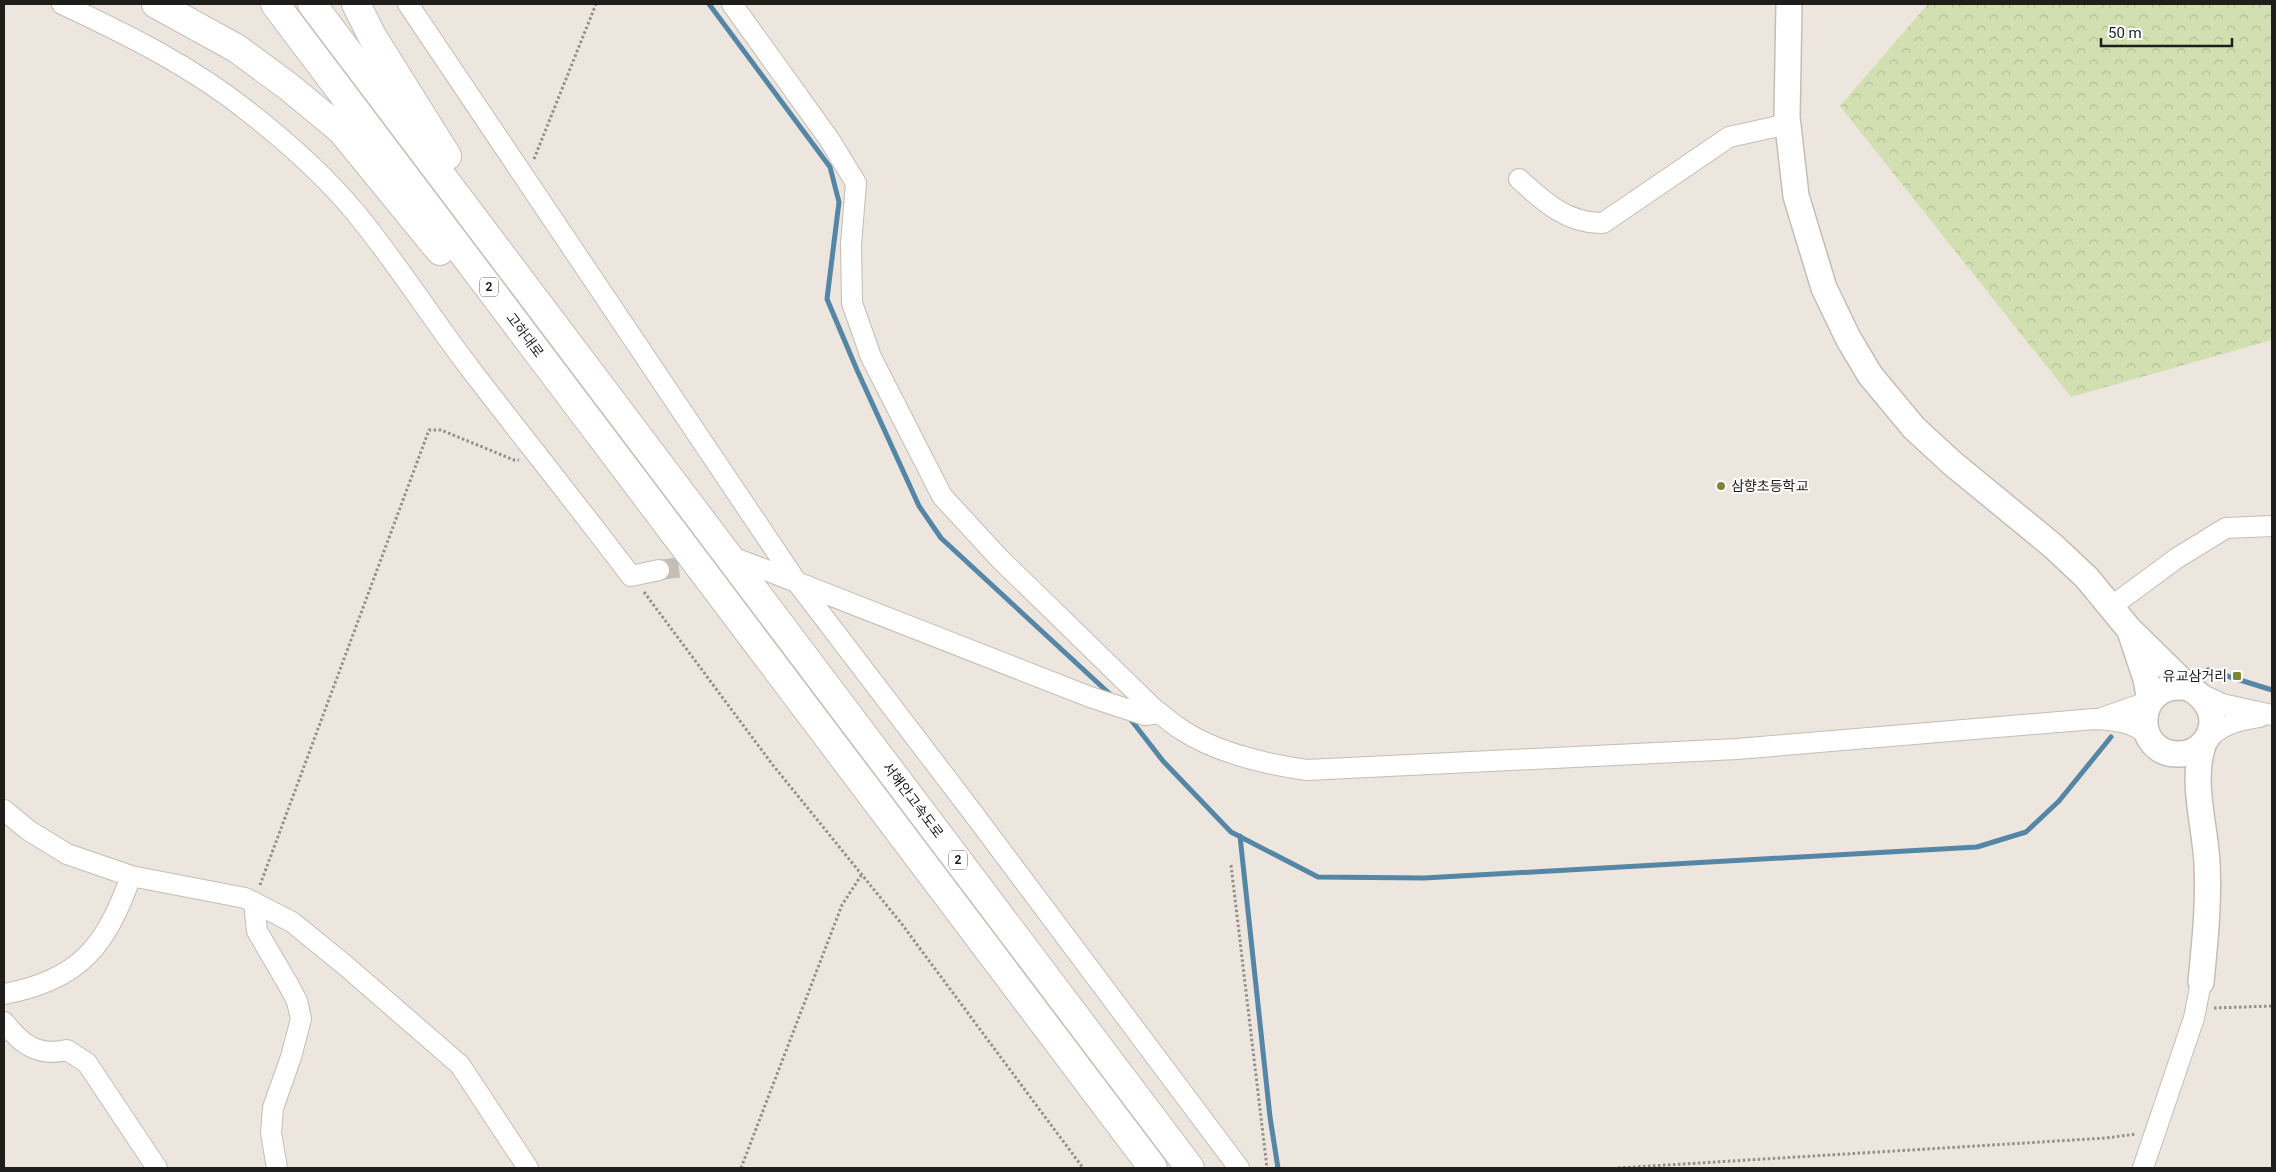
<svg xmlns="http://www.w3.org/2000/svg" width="2276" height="1172" viewBox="0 0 2276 1172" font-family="Roboto,'Noto Sans KR',sans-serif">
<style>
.forest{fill:url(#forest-crowns)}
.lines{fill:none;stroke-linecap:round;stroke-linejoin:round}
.stream{stroke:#5586a6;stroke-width:5}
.minor-tunnel{stroke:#c4beb8;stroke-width:20;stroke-dasharray:20 10;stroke-linecap:butt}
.minor-casing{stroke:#c4bdb6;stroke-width:22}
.major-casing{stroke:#c4bdb6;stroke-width:28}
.highway-casing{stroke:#c4bdb6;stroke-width:30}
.path{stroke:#938f89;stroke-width:3;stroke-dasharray:2.5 2.5;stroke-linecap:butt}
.minor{stroke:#fff;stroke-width:20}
.major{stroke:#fff;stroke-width:25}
.highway{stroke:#fff;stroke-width:28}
.poi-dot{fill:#7b8634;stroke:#fff;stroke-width:2}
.labels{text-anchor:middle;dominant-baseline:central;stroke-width:4;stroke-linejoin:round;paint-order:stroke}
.shield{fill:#fff;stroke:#63625f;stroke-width:1}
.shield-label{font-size:12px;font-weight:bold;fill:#201e1b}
.street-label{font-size:14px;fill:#201e1b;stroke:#fff}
.poi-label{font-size:14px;fill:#201e1b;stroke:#fff;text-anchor:start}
</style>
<defs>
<pattern id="forest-crowns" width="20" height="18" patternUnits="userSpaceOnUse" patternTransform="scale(1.25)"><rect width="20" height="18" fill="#d1dfb1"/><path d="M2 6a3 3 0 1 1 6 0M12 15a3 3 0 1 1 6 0" fill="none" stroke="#b3bf98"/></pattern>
</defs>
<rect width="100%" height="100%" fill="#ede6df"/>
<!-- forest -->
<path class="forest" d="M1928 4H2272V340L2071 397 1840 106Z"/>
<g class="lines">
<!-- stream -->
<path class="stream" d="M709 4 830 167 839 202 827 299 857 370 919 506 941 538 1112 696
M2208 670 2272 690
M1128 716 1163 761 1231 832 1318 877 1424 878 1977 847 2026 832 2059 801 2111 737
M1240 836 1270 1117 1278 1168"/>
<!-- minor-tunnel -->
<path class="minor-tunnel" d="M659 570 740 560"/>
<defs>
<path id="minor" d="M62 4C128 35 193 67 250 113 287 142 325 176 355 212 397 263 432 319 472 371 525 440 579 507 631 576L659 570
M408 4 796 581 973 813 1239 1168
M732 4 829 139 856 183 851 244 852 303 871 357 942 496 999 558 1154 709C1164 716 1172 724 1182 730 1215 752 1268 765 1307 770L1737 749 2094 719C2114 720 2130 721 2147 734
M1519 179C1544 202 1568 224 1603 223L1729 137 1788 124
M740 560 1090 697 1145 715 1160 713
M2112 606 2177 558 2226 528 2272 526
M2199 693 2222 704 2272 715
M2102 718 2150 701
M2204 742C2222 724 2235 721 2260 717
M4 810 28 830 67 854 131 876 245 898 292 922 346 966 460 1065 528 1168
M254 902 257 931 288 984 297 1001 301 1019 291 1057 273 1108 271 1133 277 1168
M4 994C80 980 106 946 131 876
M4 1022C21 1044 38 1057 67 1050L87 1063 157 1168
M2143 1168 2194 1018 2201 982"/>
<path id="major" d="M1789 4 1787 117 1796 196 1824 288 1848 338 1870 375 1914 428 1952 463 2053 546 2087 578 2129 629 2189 688C2209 699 2220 721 2205 741 2199 749 2189 754 2179 754 2131 755 2133 678 2189 688
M2130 631 2146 679 2150 701
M2201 982C2205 940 2209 905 2207 863 2205 823 2190 781 2204 742"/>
<path id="highway" d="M156 4 236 48 289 87 341 130 440 251
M275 4 1153 1168
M312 4 1190 1168
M356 4 372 36 447 156"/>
</defs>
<!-- minor casing -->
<use href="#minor" class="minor-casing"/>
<!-- major casing -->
<use href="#major" class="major-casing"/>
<!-- highway casing -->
<use href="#highway" class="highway-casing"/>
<!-- path -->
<path class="path" d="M534 159 596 4
M644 592 772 764 901 923 1083 1168
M1231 865 1267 1168
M260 885 429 430H441L514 460H519
M2214 1008 2272 1006
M741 1168 842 905 862 874
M1618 1168 2106 1138 2136 1134"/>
<!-- minor -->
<use href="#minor" class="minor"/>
<!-- major -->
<use href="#major" class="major"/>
<!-- highway -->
<use href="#highway" class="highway"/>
</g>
<!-- markers -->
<g class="poi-dot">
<circle cx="1721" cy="486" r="5"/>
<rect x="2232" y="671" width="10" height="10" rx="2.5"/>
</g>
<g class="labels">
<!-- shield labels -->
<g class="shield">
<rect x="480" y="277.5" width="18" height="19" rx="4"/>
<rect x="949" y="850.5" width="18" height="19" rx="4"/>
</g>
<g class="shield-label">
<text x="489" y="287">2</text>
<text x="958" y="860">2</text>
</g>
<!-- street labels -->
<g class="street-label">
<text transform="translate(525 335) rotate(53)">고하대로</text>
<text transform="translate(913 800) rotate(53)">서해안고속도로</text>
</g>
<!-- poi labels -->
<g class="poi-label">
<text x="1731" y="486">삼향초등학교</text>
<text x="2227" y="676" text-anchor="end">유교삼거리</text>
</g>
</g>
<!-- border -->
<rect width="2276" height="1172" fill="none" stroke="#201e1b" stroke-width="10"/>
<!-- scale -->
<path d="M2101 38v8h131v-8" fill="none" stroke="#201e1b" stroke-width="2.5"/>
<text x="2108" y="38" font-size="15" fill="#201e1b" stroke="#ffffff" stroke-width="4" paint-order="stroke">50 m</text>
</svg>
